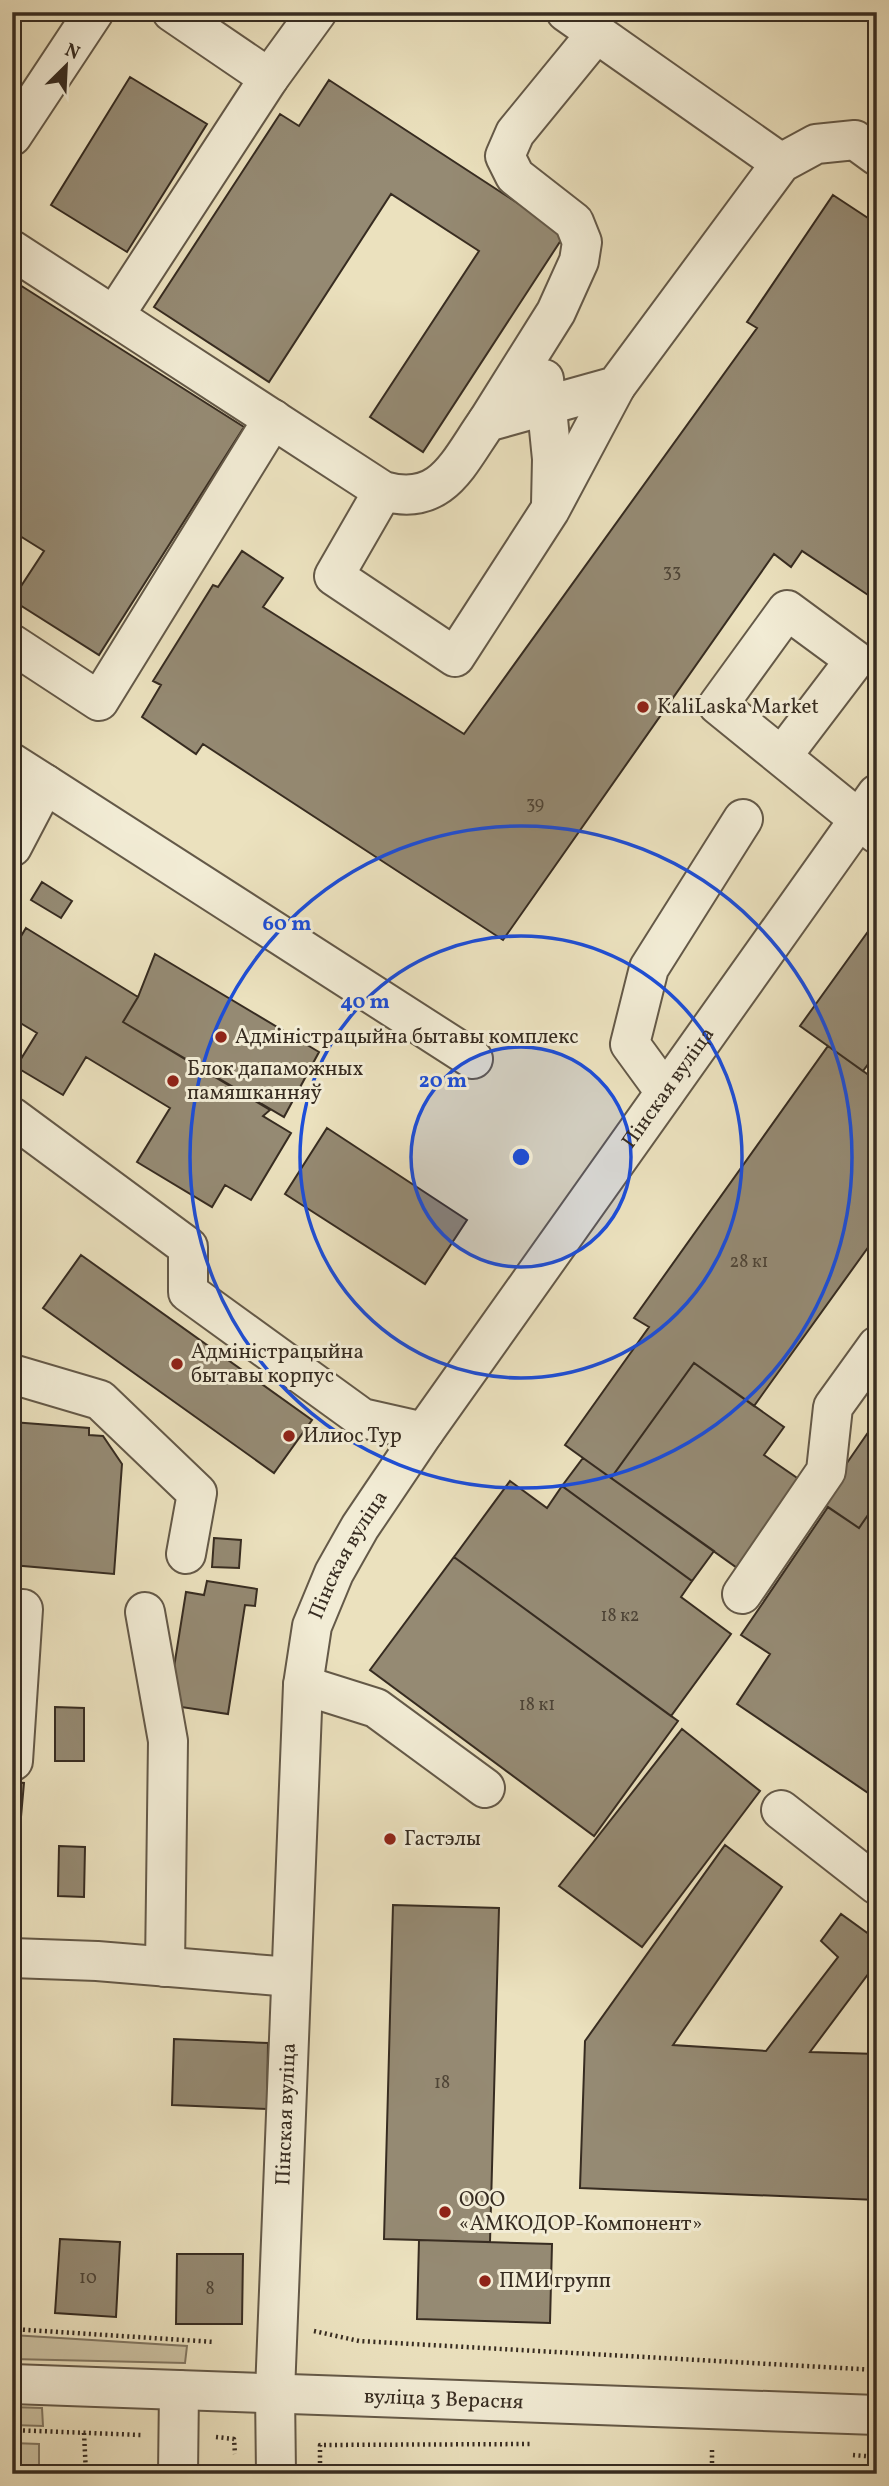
<svg xmlns="http://www.w3.org/2000/svg" width="889" height="2486" viewBox="0 0 889 2486" font-family="Vollkorn,serif">
<style>
.green{fill:#ccc2a3;stroke:#827762;stroke-width:2}
.building{fill:#958a73;stroke:#372c21;stroke-width:2}
.lines{fill:none;stroke-linecap:round;stroke-linejoin:round}
.minor-casing{stroke:#645948;stroke-width:42}
.path{stroke:#372c21;stroke-width:4.5;stroke-dasharray:2 3.5;stroke-linecap:butt}
.minor{stroke:#f2ecd5;stroke-width:38}
.ring{fill:none;stroke:#1d4ed8;stroke-width:3.5}
.poi-dot{fill:#8f2418;stroke:#f2ecd5;stroke-width:2.5}
.labels{text-anchor:middle;dominant-baseline:central;stroke-width:6;stroke-linejoin:round;paint-order:stroke}
.number-label{font-size:18px;fill:#4e4436}
.poi-label{font-size:21px;fill:#372c21;stroke:#f2ecd5;text-anchor:start}
.street-label{font-size:21px;fill:#372c21;stroke:#f2ecd5}
.centre{fill:#1d4ed8;stroke:#f2ecd5;stroke-width:3.5}
.ring-label{font-size:21px;text-anchor:middle;font-weight:bold;fill:#1d4ed8;stroke:#f2ecd5;stroke-width:6;stroke-linejoin:round;paint-order:stroke}
</style>
<rect width="100%" height="100%" fill="#ebe1be"/>
<filter id="stains"><feTurbulence type="fractalNoise" baseFrequency=".00286" numOctaves="4"/><feColorMatrix values="0 0 0 0 .2 0 0 0 0 .09 0 0 0 0 .02 0 0 0 .5 -.17"/></filter>
<radialGradient id="worn" r=".72"><stop offset=".6" stop-color="#630" stop-opacity="0"/><stop offset="1" stop-color="#630" stop-opacity=".3"/></radialGradient>
<!-- green -->
<path class="green" d="M12 2335 187 2346 185 2363 12 2359Z
M12 2407 42 2408 43 2426 12 2425Z
M12 2443 39 2444V2469H12Z"/>
<!-- building -->
<path class="building" d="M130 77 207 124 127 252 51 205Z
M329 80 565 234 423 452 370 417 479 251 391 194 269 382 154 307 280 114 299 126Z
M833 195 877 224V601L802 551 791 567 774 554 503 940 203 744 196 754 142 717 161 685 153 681 213 585 218 587 242 551 283 578 263 607 464 734 757 328 747 322Z
M12 280 244 427 99 655 12 600 44 551 12 531Z
M42 882 72 901 61 918 31 900Z
M877 919V1052L863 1071 800 1026Z
M26 928 138 997 123 1022 270 1110 263 1116 291 1133 251 1200 225 1185 212 1207 137 1162 170 1108 86 1057 63 1095 16 1067 37 1033 12 1018V951Z
M155 954 319 1052 284 1117 123 1022 138 997Z
M828 1046 877 1081V1235L754 1406 694 1363 611 1478 565 1445 649 1327 634 1318Z
M327 1128 467 1220 425 1284 285 1194Z
M81 1255 312 1420 274 1473 43 1308Z
M694 1363 784 1427 764 1455 803 1482 740 1570 611 1478Z
M12 1422 89 1428V1435L103 1436 122 1464 114 1574 12 1565Z
M869 1431 877 1436V1502L859 1528 820 1502Z
M583 1458 714 1551 692 1581 562 1486Z
M510 1481 547 1508 562 1486 692 1581 681 1597 731 1634 671 1716 454 1557Z
M877 1502V1799L737 1704 770 1654 741 1635 828 1507 859 1528Z
M214 1538 241 1540 239 1568 212 1567Z
M454 1557 678 1721 594 1836 370 1670Z
M207 1581 257 1589 255 1606 245 1605 228 1714 168 1705 186 1592 204 1595Z
M55 1707 84 1708V1761H55Z
M682 1729 760 1791 642 1947 559 1886Z
M12 1782 24 1783 14 1896H12Z
M725 1845 782 1887 673 2045 766 2051 838 1957 821 1941 841 1914 877 1940V1980L869 1973 810 2052 877 2054V2200L580 2188 585 2041Z
M59 1846 85 1847 84 1897 58 1896Z
M393 1905 499 1908 490 2242 384 2239Z
M12 2031 20 2032 13 2109H12Z
M174 2039 268 2043 267 2109 172 2105Z
M12 2237 21 2238 18 2307H12Z
M60 2239 120 2242 116 2317 55 2313Z
M419 2240 552 2244 550 2323 417 2319Z
M177 2254H243L242 2324H176Z
M357 2467 551 2472V2474H356Z"/>
<g class="lines">
<defs>
<g id="minor">
<path d="M172 12 269 78"/>
<path d="M317 12 269 78 114 316 383 491C442 508 458 463 487 422L616 386 781 163 816 144 855 140 877 156"/>
<path d="M566 12 781 163"/>
<path d="M12 136 94 12"/>
<path d="M12 250 114 316"/>
<path d="M544 379 552 459 551 504"/>
<path d="M487 422 556 312 579 261 582 242 574 222 515 176 505 156 515 133 596 34"/>
<path d="M383 491 334 576 455 657 550 510 616 386"/>
<path d="M12 644 99 701 273 419"/>
<path d="M782 756 855 660 787 610 718 705 877 834"/>
<path d="M12 763 45 784 12 847"/>
<path d="M45 784 473 1059"/>
<path d="M665 1092 630 1044 649 968 743 819"/>
<path d="M12 1117 188 1247V1292L362 1418 424 1432"/>
<path d="M12 1374 100 1400 197 1493 186 1554"/>
<path d="M742 1594 826 1471 833 1407 877 1346"/>
<path d="M12 1609H23L13 1761"/>
<path d="M145 1612 168 1741 165 1967"/>
<path d="M303 1685 376 1708 485 1788"/>
<path d="M781 1810 877 1885"/>
<path d="M12 1958 97 1961 291 1977"/>
<path id="s1" d="M12 2384 877 2415"/>
<path d="M178 2474 179 2390"/>
<path id="s2" d="M276 2474 275 2392 303 1685 312 1626 334 1573 360 1527 424 1432 877 794"/>
</g>
</defs>
<!-- minor casing -->
<use href="#minor" class="minor-casing"/>
<!-- path -->
<path class="path" d="M12 2329 215 2342
M314 2331 359 2341 877 2370
M12 2430 141 2435
M84 2433 86 2474
M216 2437 234 2439 235 2454
M853 2455 877 2457
M320 2474V2445L533 2444
M712 2474V2448"/>
<!-- minor -->
<use href="#minor" class="minor"/>
</g>
<!-- distance rings -->
<circle cx="521" cy="1157" r="110" fill="#1d4ed8" fill-opacity=".12"/>
<g class="ring">
<circle cx="521" cy="1157" r="110"/>
<circle cx="521" cy="1157" r="221"/>
<circle cx="521" cy="1157" r="331"/>
</g>
<!-- markers -->
<g class="poi-dot">
<circle cx="643" cy="707" r="7"/>
<circle cx="221" cy="1037" r="7"/>
<circle cx="173" cy="1081" r="7"/>
<circle cx="177" cy="1364" r="7"/>
<circle cx="289" cy="1436" r="7"/>
<circle cx="390" cy="1839" r="7"/>
<circle cx="445" cy="2212" r="7"/>
<circle cx="485" cy="2281" r="7"/>
</g>
<g class="labels">
<!-- number labels -->
<g class="number-label">
<text x="672" y="572">33</text>
<text x="535" y="804">39</text>
<text x="749" y="1262">28 к1</text>
<text x="620" y="1616">18 к2</text>
<text x="537" y="1705">18 к1</text>
<text x="442" y="2083">18</text>
<text x="88" y="2278">10</text>
<text x="210" y="2289">8</text>
</g>
<!-- poi labels -->
<g class="poi-label">
<text x="657" y="707">KaliLaska Market</text>
<text x="235" y="1037">Адміністрацыйна бытавы комплекс</text>
<text x="187" y="1069">Блок дапаможных<tspan x="187" dy="24">памяшканняў</tspan></text>
<text x="191" y="1352">Адміністрацыйна<tspan x="191" dy="24">бытавы корпус</tspan></text>
<text x="303" y="1436">Илиос Тур</text>
<text x="404" y="1839">Гастэлы</text>
<text x="459" y="2200">ООО<tspan x="459" dy="24">«АМКОДОР-Компонент»</tspan></text>
<text x="499" y="2281">ПМИ групп</text>
</g>
<!-- street labels -->
<g class="street-label">
<text stroke="none"><textPath href="#s2" startOffset="1496">Пінская вуліца</textPath></text>
<text stroke="none"><textPath href="#s2" startOffset="929">Пінская вуліца</textPath></text>
<text stroke="none"><textPath href="#s2" startOffset="360">Пінская вуліца</textPath></text>
<text stroke="none"><textPath href="#s1" startOffset="432">вуліца 3 Верасня</textPath></text>
</g>
</g>
<circle cx="521" cy="1157" r="10" class="centre"/>
<g class="ring-label">
<text x="287" y="930">60 m</text>
<text x="365" y="1008">40 m</text>
<text x="443" y="1087">20 m</text>
</g>
<!-- margin -->
<rect width="889" height="2486" fill="none" stroke="#ebe1be" stroke-width="42"/>
<rect x="14" y="14" width="861" height="2458" fill="none" stroke="#372c21" stroke-width="3.5"/>
<rect x="21" y="21" width="847" height="2444" fill="none" stroke="#372c21" stroke-width="2"/>
<!-- north arrow -->
<g transform="translate(66 66) rotate(24)" stroke="#f2ecd5" stroke-width="5" paint-order="stroke">
<path d="M0-5L12 26L0 18L-12 26Z" fill="#372c21"/>
<text y="-10" font-size="19" font-weight="bold" text-anchor="middle" fill="#372c21">N</text>
</g>
<rect width="100%" height="100%" filter="url(#stains)"/>
<rect width="100%" height="100%" fill="url(#worn)"/>
</svg>
